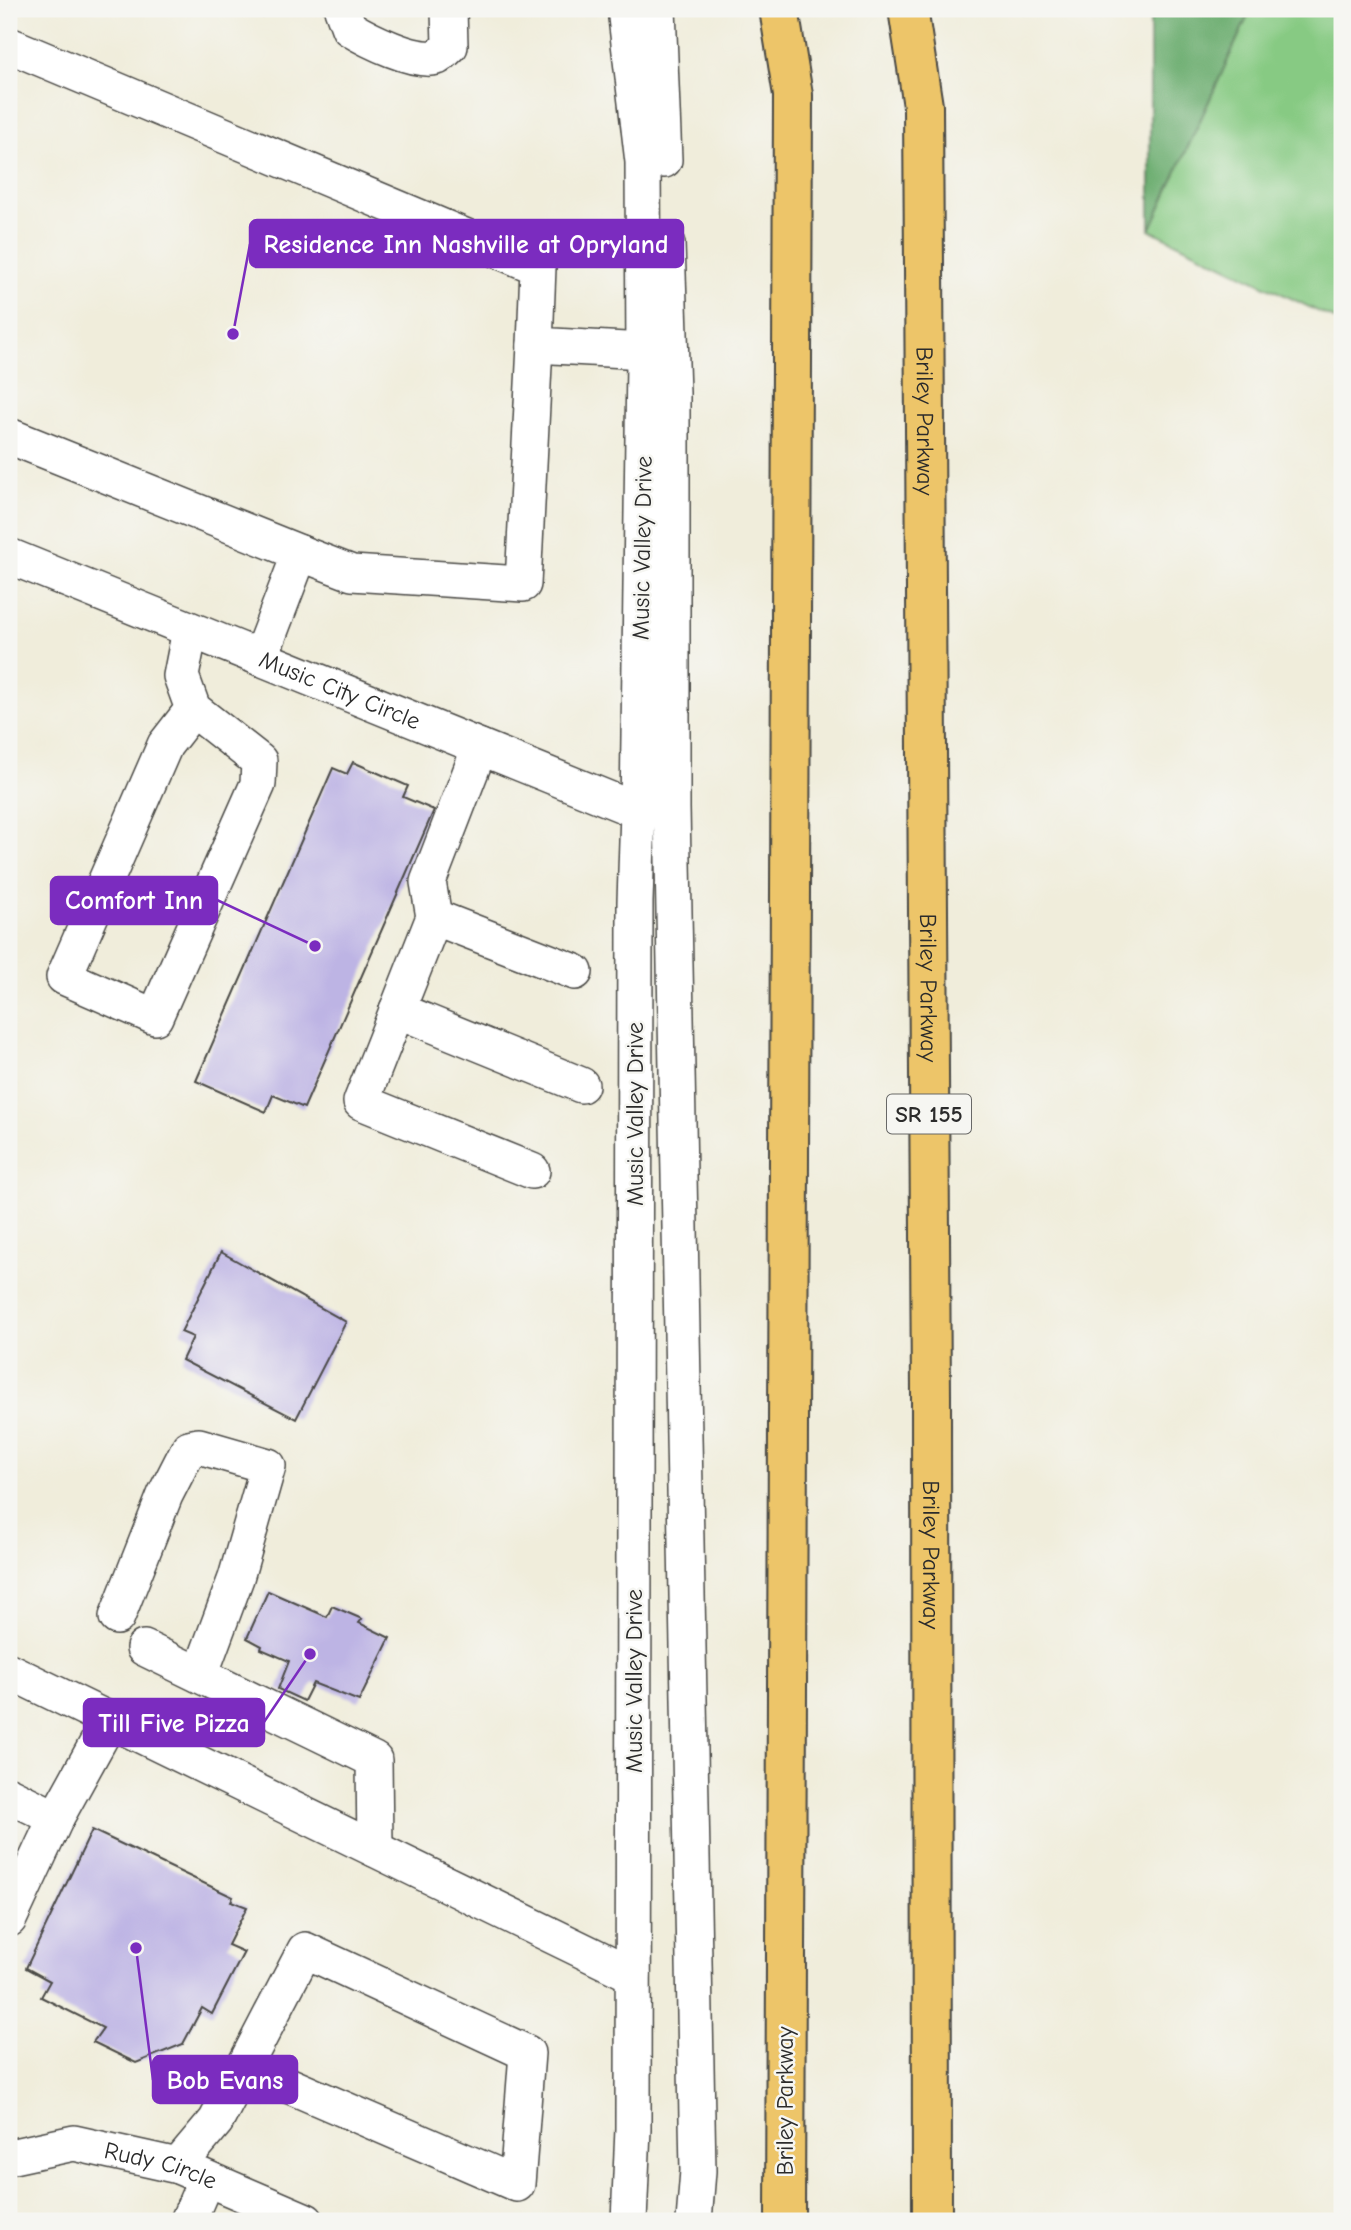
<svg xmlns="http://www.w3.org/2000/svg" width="1351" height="2230" viewBox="0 0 1351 2230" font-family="'Comic Neue',sans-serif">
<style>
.green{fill:#87ca83;stroke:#597a57;stroke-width:2}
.forest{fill:#6dae71;stroke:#4c6c4e;stroke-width:2}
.building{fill:#bdb4e4}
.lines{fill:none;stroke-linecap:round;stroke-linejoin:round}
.minor-casing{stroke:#494845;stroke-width:38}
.highway-casing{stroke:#494845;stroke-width:42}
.minor{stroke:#fff;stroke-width:35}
.highway{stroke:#edc569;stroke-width:38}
.labels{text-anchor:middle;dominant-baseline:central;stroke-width:5;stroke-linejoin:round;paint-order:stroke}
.shield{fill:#f6f6f2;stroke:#686867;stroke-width:2}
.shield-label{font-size:23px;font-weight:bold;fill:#2b2b2b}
.street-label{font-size:24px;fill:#2b2b2b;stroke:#f6f6f2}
.leader{fill:none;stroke:#7b2cbf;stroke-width:2.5}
.callout-dot{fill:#7b2cbf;stroke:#f6f6f2;stroke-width:2.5}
.callout{fill:#7b2cbf;stroke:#7b2cbf;stroke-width:2.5}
.callout-label{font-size:26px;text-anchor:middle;font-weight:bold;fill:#fff}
</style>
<rect width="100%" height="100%" fill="#f6f6f2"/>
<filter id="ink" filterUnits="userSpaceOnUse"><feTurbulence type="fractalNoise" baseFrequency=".0143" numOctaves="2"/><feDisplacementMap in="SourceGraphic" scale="14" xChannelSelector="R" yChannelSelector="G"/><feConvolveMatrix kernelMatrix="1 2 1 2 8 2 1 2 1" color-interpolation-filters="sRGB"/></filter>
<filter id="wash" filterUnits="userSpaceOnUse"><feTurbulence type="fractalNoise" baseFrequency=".00686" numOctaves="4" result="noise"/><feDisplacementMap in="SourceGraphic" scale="28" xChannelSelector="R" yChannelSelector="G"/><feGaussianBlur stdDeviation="1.57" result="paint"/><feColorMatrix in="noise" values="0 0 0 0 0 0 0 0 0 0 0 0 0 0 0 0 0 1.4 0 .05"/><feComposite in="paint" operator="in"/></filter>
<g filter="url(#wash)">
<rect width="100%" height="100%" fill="#f0eddb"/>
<!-- green -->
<path class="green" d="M1251 9H1342V323L1150 230Z"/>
<!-- forest -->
<path class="forest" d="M1150 9H1251L1150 230Z"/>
<g id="blocks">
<!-- building -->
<path class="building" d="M244 9H266L262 16Z
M353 762 408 786 403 797 434 810 304 1108 273 1095 266 1112 196 1081 333 768 347 774Z
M221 1252 346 1322 296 1419 182 1360 193 1337 181 1332Z
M268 1591 327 1617 332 1606 362 1619 359 1623 390 1638 359 1701 313 1683 304 1701 278 1689 289 1661 261 1649 262 1646 247 1638Z
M92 1830 233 1897 231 1901 247 1907 228 1945 244 1952 212 2014 202 2008 183 2044 136 2063 93 2042 103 2028 41 1997 50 1981 26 1968Z"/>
</g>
</g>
<g filter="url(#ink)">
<use href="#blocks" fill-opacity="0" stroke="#494845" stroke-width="2"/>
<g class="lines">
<defs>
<g id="minor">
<path d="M342 9 349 28C367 39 416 64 437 57 441 55 446 50 450 46L449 9"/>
<path d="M625 9 643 162 644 361 638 811 635 902 633 2129 629 2221"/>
<path d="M658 9 664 160"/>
<path d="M9 45 538 267 535 345 644 351"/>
<path d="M667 244 672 393V808L698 2171 694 2221"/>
<path d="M9 436 300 553"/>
<path id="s1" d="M9 556 638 811 658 809"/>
<path d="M190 630 181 676 193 709 259 761 258 784 155 1017 64 977 165 745 193 709"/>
<path d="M260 658 300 553 352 573 523 584 535 345"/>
<path d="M480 747 428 882 434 917 361 1102 532 1171"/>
<path d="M434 917 575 972"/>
<path d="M397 1010 581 1085"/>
<path d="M117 1617 165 1495 189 1448 199 1446 268 1466 236 1578 200 1675"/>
<path d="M144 1648 374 1760 375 1849"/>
<path d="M9 1671 633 1975"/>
<path d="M9 1795 56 1818 110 1720"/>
<path d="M9 1919 56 1818"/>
<path id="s2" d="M9 2157 74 2143 178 2166 306 2221"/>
<path d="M178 2166 216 2121 305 1950 527 2053 517 2184 244 2066"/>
<path d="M188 2221 206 2179"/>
</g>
<g id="highway">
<path d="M779 9 793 95 785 2221"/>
<path id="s3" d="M908 9 923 106 931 1395 932 2221"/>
</g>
</defs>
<!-- minor casing -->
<use href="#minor" class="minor-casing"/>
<!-- highway casing -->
<use href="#highway" class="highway-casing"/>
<!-- minor -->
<use href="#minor" class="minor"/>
<!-- highway -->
<use href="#highway" class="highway"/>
</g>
</g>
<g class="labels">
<!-- shield labels -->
<rect class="shield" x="887" y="1094.5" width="84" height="39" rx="5"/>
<g class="shield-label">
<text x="929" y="1114">SR 155</text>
</g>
<!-- street labels -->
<g class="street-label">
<text stroke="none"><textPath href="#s3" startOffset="413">Briley Parkway</textPath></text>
<text transform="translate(642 548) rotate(-89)">Music Valley Drive</text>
<text stroke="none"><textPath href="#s1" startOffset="357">Music City Circle</textPath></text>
<text stroke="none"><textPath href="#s3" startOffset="980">Briley Parkway</textPath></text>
<text transform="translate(635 1114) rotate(-90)">Music Valley Drive</text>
<text stroke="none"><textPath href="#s3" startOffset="1547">Briley Parkway</textPath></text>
<text transform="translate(634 1681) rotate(-90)">Music Valley Drive</text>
<text transform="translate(785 2101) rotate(-90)">Briley Parkway</text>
<text stroke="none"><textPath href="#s2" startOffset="156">Rudy Circle</textPath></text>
</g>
</g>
<!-- callouts -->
<path class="leader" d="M233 334L250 244M315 946L217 900M310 1654L264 1722M136 1948L153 2080"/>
<g class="callout-dot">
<circle cx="233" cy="334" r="7"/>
<circle cx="315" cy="946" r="7"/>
<circle cx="310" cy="1654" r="7"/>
<circle cx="136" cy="1948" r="7"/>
</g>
<g class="callout">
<rect x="250" y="220" width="433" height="47" rx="7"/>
<rect x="51" y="877" width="166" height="47" rx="7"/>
<rect x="84" y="1699" width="180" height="47" rx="7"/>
<rect x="153" y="2056" width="144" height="47" rx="7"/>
</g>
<g class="callout-label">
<text x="466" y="253">Residence Inn Nashville at Opryland</text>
<text x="134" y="909">Comfort Inn</text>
<text x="174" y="1732">Till Five Pizza</text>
<text x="225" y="2089">Bob Evans</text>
</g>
<!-- margin -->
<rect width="1351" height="2230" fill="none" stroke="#f6f6f2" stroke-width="35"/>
</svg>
